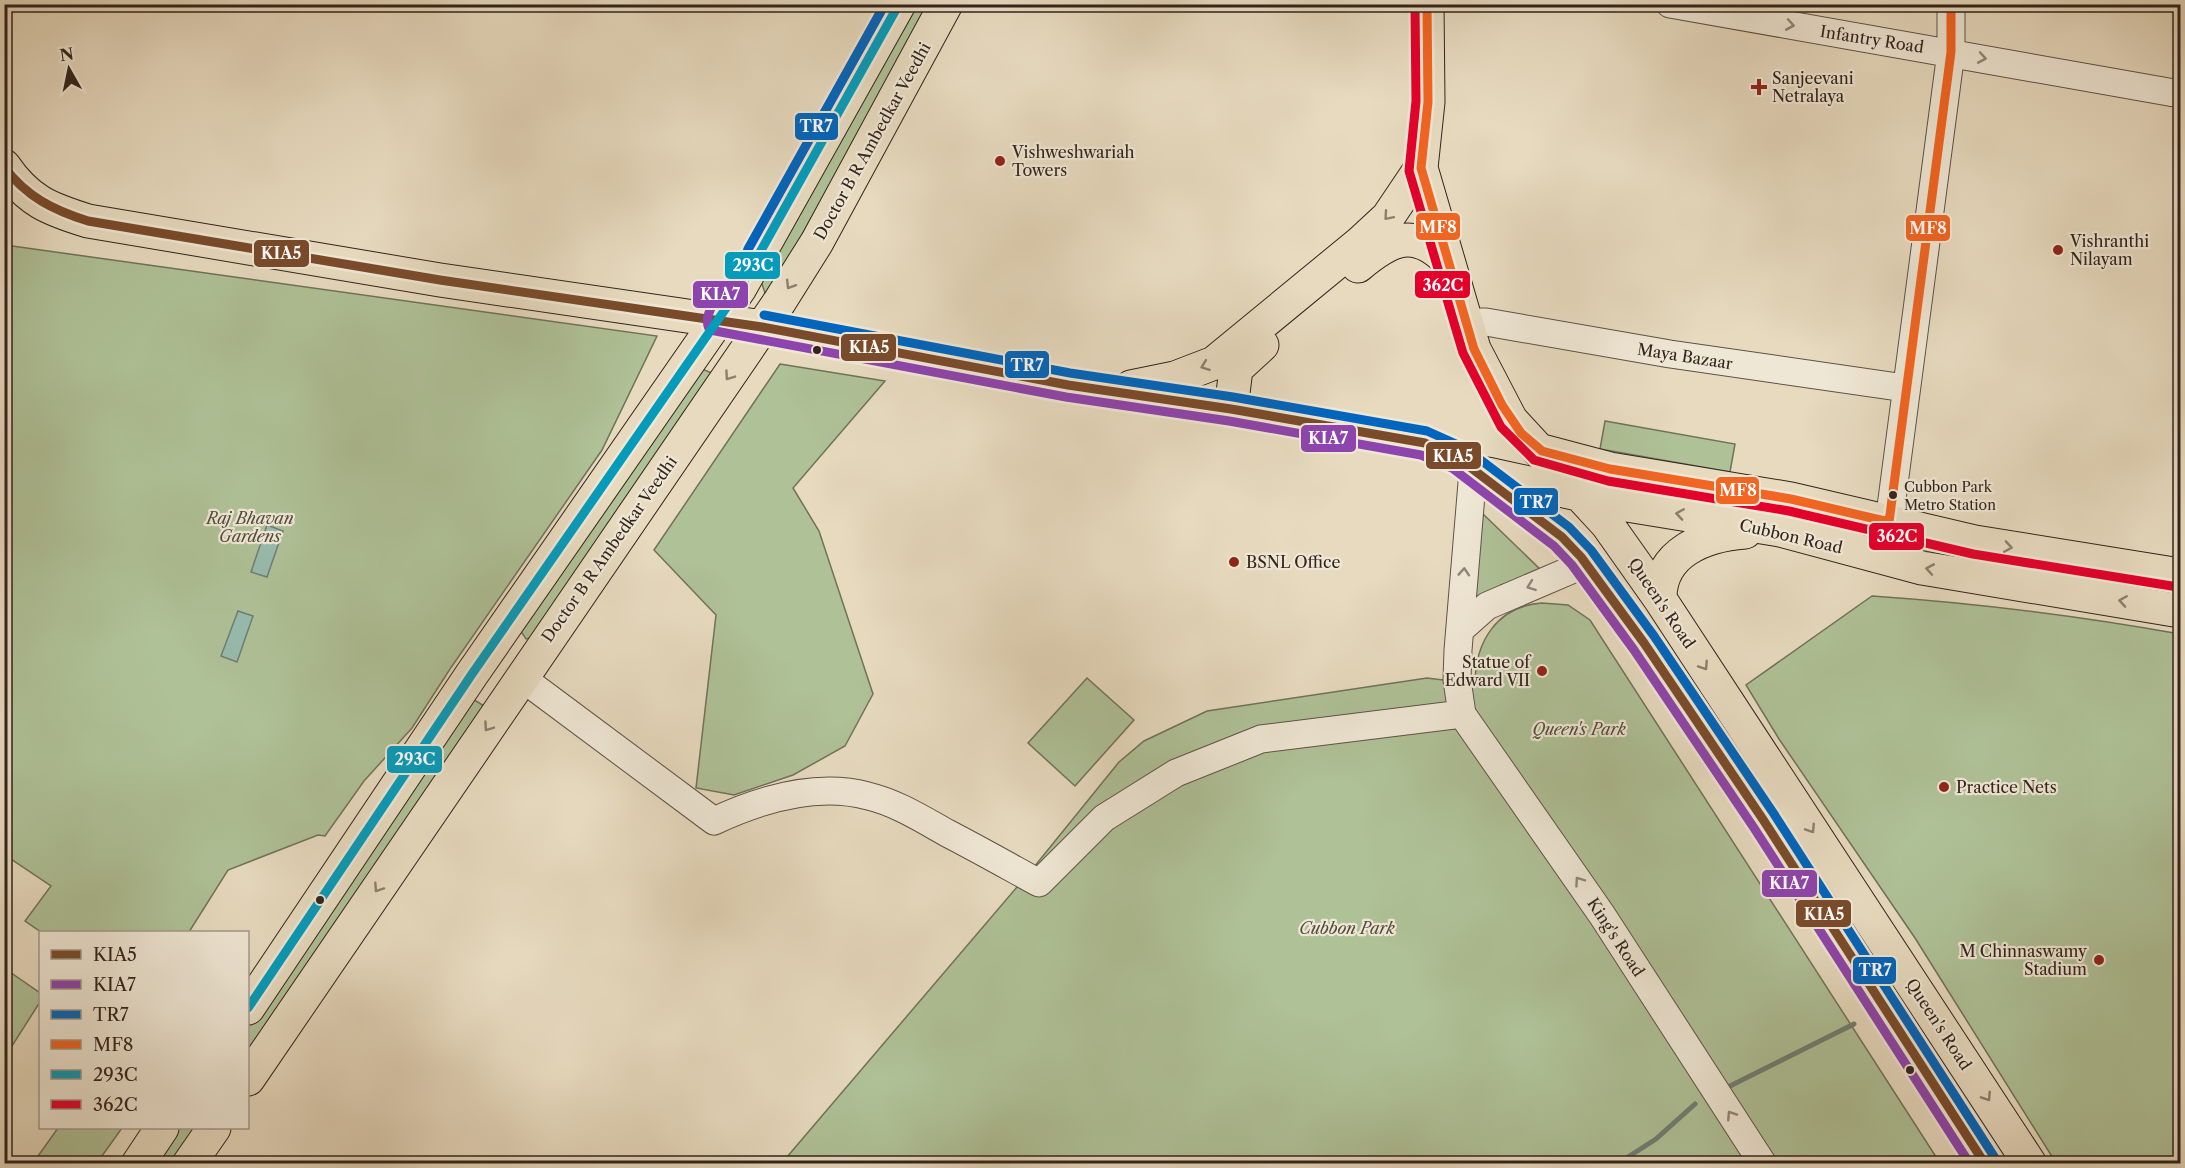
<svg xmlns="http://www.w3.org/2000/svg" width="2185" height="1168" viewBox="0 0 2185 1168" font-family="'Libre Caslon Text',serif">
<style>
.green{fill:#afc197;stroke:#70725a;stroke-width:1.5}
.water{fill:#97bbae;stroke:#6f7f74;stroke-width:1.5}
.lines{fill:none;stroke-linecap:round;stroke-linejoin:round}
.stream{stroke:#6f7f74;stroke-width:5}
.minor-casing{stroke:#5f5246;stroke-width:29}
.major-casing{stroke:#32241d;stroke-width:35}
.minor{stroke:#efe7d5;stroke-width:27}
.major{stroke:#e7dabf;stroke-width:33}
.bus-1-casing{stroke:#efe7d5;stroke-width:14}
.bus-2-casing{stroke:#efe7d5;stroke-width:14}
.bus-3-casing{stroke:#efe7d5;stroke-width:14}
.bus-4-casing{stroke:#efe7d5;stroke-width:14}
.bus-5-casing{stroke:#efe7d5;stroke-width:14}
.bus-6-casing{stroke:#efe7d5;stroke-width:14}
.bus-1{stroke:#7a4b2a;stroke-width:9}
.bus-2{stroke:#8e44ad;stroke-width:9}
.bus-3{stroke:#0065bd;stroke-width:9}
.bus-4{stroke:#f26522;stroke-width:9}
.bus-5{stroke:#059cbc;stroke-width:9}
.bus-6{stroke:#e4002b;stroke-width:9}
.oneway{stroke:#908679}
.oneway2{stroke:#8c7f6e}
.poi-dot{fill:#8f2418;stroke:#efe7d5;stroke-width:2}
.bus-dot{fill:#32241d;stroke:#efe7d5;stroke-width:2}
.labels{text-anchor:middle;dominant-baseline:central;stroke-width:4.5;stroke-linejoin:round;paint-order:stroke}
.bus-label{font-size:14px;fill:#32241d;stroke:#efe7d5;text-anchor:start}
.street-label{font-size:16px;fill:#32241d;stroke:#efe7d5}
.poi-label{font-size:16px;fill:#32241d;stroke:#efe7d5;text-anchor:start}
.park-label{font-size:16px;font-style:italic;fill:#514b3c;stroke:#efe7d5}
.line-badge{stroke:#efe7d5;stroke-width:2}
.badge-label{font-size:16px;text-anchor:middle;font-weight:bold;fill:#fff}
</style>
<rect width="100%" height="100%" fill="#e7dabf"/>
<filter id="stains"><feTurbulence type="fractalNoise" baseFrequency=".00333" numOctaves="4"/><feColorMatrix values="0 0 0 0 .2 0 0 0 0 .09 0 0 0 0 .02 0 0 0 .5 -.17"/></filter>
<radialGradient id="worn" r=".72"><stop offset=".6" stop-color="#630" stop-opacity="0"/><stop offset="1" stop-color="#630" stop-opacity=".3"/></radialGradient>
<!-- green -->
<path class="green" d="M912 5H932L769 293H765L761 281Z
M5 245 657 336 602 450 450 669 412 728 364 781 325 836 318 835 228 870 189 932H41L25 921 51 886 5 855Z
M780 364 885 381 793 488 819 531 873 694 845 746 793 775 734 795 696 788 716 615 654 550Z
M702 369 712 373 534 637 526 639 520 630Z
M1605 421 1735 444 1730 472 1600 449Z
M1627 484 2180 587V595L1928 553 1829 526Z
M1483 514 1543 572 1501 585 1482 599 1472 593Z
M1872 596C1975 603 2079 616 2180 634V1163H2056L1915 938 1779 739 1746 685Z
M1542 603 1568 605 1590 620 1940 1163 781 1164 1034 867 1119 762 1144 741 1207 711 1427 678 1475 684C1475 642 1497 606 1542 603Z
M1087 678 1134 720 1075 786 1028 743Z
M473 699 484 706 248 1055V1027Z
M7 970 40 993V1002L5 1057 4 974Z
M58 1128H122L97 1163H33Z
M178 1128H197L173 1163 153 1164Z"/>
<!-- water -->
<path class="water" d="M267 525 283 531 267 577 251 572Z
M238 611 253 616 237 662 221 656Z"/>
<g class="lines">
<!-- stream -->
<path class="stream" d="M1724 1089 1854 1024
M1617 1164 1656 1139 1695 1104"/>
<defs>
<path id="minor" d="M1670 4 2180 94
M1465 322H1486L1670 354 1905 388
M1473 471 1458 650 1457 680 1462 714 1602 915 1763 1164
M1889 522 1951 52V4
M1460 630 1487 606 1585 564
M522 678 714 821C761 799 816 782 868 796 897 803 922 819 947 833 978 849 1008 866 1039 883L1104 818 1176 773 1261 739 1462 714"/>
<path id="major" d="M1427 4 1428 102 1421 168 1474 349 1511 420 1607 524 1660 599 2030 1164
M4 166C28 201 49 209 88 221L440 280 762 327 1068 385 1231 409 1425 443 1458 458 1562 537 1581 557 1644 643 1764 821 1985 1164
M1358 266C1390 239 1414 227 1447 260
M1131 387 1175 378 1214 363 1360 243 1388 217 1421 168
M1231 409 1236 369 1262 345
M1542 451 1610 469 1791 499 1975 542 2180 575
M1488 474 1627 505 1780 530 1922 568 2180 611
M1660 599C1659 552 1705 535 1745 532
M248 1008 472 674 740 288 899 4
M248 1079 780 301 817 242 946 4
M138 1164 162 1128
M189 1164 214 1128"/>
</defs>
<!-- minor casing -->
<use href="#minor" class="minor-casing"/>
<!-- major casing -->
<use href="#major" class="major-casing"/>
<!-- minor -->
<use href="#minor" class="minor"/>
<!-- major -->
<use href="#major" class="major"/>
<defs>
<path id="bus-1" d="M4 167C27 197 53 210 88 221L440 280 762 327 1068 385 1231 409 1425 443 1458 458 1562 537 1581 557 1644 643 1764 821 1985 1164"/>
<path id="bus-2" d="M885 4 730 282C721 294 700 315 710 330L1066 397 1229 421 1421 455 1452 468 1554 546 1572 565 1634 650 1754 828 1970 1164"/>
<path id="bus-3" d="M748 249 885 4
M764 315 1070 373 1233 397 1427 431 1465 448 1569 527 1591 550 1654 636 1774 814 1995 1158"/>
<path id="bus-4" d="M1427 4 1428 102 1421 168 1474 349 1502 405 1521 433 1542 451 1610 469 1791 499 1889 522 1951 52V4"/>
<path id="bus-5" d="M248 1008 472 674 740 288 899 4"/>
<path id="bus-6" d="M1415 4 1416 101 1409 171 1463 353 1501 427 1534 460 1608 481 1789 511 1973 554 2178 587"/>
</defs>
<!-- bus-1 casing -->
<use href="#bus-1" class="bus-1-casing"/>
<!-- bus-2 casing -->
<use href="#bus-2" class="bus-2-casing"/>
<!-- bus-3 casing -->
<use href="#bus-3" class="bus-3-casing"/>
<!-- bus-4 casing -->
<use href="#bus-4" class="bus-4-casing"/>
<!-- bus-5 casing -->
<use href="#bus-5" class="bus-5-casing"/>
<!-- bus-6 casing -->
<use href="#bus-6" class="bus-6-casing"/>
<!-- bus-1 -->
<use href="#bus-1" class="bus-1"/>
<!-- bus-2 -->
<use href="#bus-2" class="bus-2"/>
<!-- bus-3 -->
<use href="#bus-3" class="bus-3"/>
<!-- bus-4 -->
<use href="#bus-4" class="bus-4"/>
<!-- bus-5 -->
<use href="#bus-5" class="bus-5"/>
<!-- bus-6 -->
<use href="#bus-6" class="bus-6"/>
</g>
<!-- one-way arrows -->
<defs><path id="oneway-chevron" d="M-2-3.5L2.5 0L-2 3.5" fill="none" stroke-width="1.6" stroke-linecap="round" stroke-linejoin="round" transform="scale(1.5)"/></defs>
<g class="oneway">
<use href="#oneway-chevron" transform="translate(1790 25) rotate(10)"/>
<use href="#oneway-chevron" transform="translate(1982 58) rotate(10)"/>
<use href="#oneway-chevron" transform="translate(1464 572) rotate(-86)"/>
<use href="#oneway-chevron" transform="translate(1531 586) rotate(160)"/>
<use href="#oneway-chevron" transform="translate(1579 881) rotate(-125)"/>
<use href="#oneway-chevron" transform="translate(1731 1115) rotate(-123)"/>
</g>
<g class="oneway2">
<use href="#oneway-chevron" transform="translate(1388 216) rotate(131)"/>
<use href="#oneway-chevron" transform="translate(790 285) rotate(122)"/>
<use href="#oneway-chevron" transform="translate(1205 366) rotate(159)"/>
<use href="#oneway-chevron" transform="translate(729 376) rotate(125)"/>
<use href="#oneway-chevron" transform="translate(1680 514) rotate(-171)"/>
<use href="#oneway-chevron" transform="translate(2008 547) rotate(9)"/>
<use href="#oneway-chevron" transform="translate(1930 569) rotate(-170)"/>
<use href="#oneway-chevron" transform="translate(2123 601) rotate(-171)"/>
<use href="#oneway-chevron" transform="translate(1704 666) rotate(57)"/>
<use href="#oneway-chevron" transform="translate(488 727) rotate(125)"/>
<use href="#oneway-chevron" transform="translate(1811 829) rotate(57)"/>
<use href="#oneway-chevron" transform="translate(378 888) rotate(124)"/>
<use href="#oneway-chevron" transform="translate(1987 1097) rotate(57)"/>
</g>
<!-- markers -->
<g class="poi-dot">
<path d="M1756 78h6v6h6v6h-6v6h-6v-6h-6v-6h6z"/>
<circle cx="1000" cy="161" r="6"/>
<circle cx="2058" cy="250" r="6"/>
<circle cx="1234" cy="562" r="6"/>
<circle cx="1542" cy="671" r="6"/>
<circle cx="1944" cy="787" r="6"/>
<circle cx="2099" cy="960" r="6"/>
</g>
<g class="bus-dot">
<circle cx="817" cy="350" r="5"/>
<circle cx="1893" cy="495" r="5"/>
<circle cx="320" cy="900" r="5"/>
<circle cx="1910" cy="1070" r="5"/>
</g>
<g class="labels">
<!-- bus labels -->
<g class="bus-label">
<text x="1904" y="487">Cubbon Park<tspan x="1904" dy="18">Metro Station</tspan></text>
</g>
<!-- street labels -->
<g class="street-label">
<text transform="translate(1872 39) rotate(9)">Infantry Road</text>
<text transform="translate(872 141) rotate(-61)">Doctor B R Ambedkar Veedhi</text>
<text transform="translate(1685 356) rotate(9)">Maya Bazaar</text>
<text transform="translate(1791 536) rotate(13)">Cubbon Road</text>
<text transform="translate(609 549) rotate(-55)">Doctor B R Ambedkar Veedhi</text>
<text transform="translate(1662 603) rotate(56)">Queen's Road</text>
<text transform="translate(1616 937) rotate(57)">King's Road</text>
<text transform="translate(1939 1024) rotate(57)">Queen's Road</text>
</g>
<!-- poi labels -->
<g class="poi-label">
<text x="1772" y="78">Sanjeevani<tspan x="1772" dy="18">Netralaya</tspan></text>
<text x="1012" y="152">Vishweshwariah<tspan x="1012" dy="18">Towers</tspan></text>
<text x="2070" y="241">Vishranthi<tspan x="2070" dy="18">Nilayam</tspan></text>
<text x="1246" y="562">BSNL Office</text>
<text x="1530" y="662" text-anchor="end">Statue of<tspan x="1530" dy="18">Edward VII</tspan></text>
<text x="1956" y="787">Practice Nets</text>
<text x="2087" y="951" text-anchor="end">M Chinnaswamy<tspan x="2087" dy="18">Stadium</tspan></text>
</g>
<!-- park labels -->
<g class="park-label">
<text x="250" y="518">Raj Bhavan<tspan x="250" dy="18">Gardens</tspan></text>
<text x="1579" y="729">Queen's Park</text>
<text x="1347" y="928">Cubbon Park</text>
</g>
</g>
<g class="line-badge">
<rect x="794" y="112" width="45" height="29" rx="6" fill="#0065bd"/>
<rect x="1415" y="212" width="46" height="29" rx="6" fill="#f26522"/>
<rect x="1905" y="214" width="46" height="28" rx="6" fill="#f26522"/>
<rect x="253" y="239" width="57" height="29" rx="6" fill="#7a4b2a"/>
<rect x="724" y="251" width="57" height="29" rx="6" fill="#059cbc"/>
<rect x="1414" y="270" width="57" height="29" rx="6" fill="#e4002b"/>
<rect x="692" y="280" width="57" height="29" rx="6" fill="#8e44ad"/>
<rect x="840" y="333" width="57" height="29" rx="6" fill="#7a4b2a"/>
<rect x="1004" y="350" width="46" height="29" rx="6" fill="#0065bd"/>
<rect x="1300" y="424" width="57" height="29" rx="6" fill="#8e44ad"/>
<rect x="1425" y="441" width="57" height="29" rx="6" fill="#7a4b2a"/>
<rect x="1715" y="476" width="45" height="29" rx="6" fill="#f26522"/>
<rect x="1513" y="487" width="46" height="29" rx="6" fill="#0065bd"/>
<rect x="1868" y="522" width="57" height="29" rx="6" fill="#e4002b"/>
<rect x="386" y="745" width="57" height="29" rx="6" fill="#059cbc"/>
<rect x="1761" y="869" width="57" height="29" rx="6" fill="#8e44ad"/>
<rect x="1795" y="899" width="57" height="29" rx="6" fill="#7a4b2a"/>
<rect x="1852" y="956" width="45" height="29" rx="6" fill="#0065bd"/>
</g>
<g class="badge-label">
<text x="816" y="132">TR7</text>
<text x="1438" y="233">MF8</text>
<text x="1928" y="234">MF8</text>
<text x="281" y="259">KIA5</text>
<text x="753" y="271">293C</text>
<text x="1443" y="291">362C</text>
<text x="720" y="300">KIA7</text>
<text x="869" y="353">KIA5</text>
<text x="1027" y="371">TR7</text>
<text x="1328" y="444">KIA7</text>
<text x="1453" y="462">KIA5</text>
<text x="1738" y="496">MF8</text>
<text x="1536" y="508">TR7</text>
<text x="1897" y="542">362C</text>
<text x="415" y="765">293C</text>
<text x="1789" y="889">KIA7</text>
<text x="1824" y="920">KIA5</text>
<text x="1875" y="976">TR7</text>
</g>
<!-- margin -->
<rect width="2185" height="1168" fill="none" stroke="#e7dabf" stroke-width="24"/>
<rect x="6" y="6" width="2173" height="1156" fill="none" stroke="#32241d" stroke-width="3"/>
<rect x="12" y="12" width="2161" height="1144" fill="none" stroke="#32241d" stroke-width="1.5"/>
<!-- legend -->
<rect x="39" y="931" width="210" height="198" fill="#efe7d5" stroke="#a3998b" stroke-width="1.5"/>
<rect x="51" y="950" width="30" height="9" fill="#7a4b2a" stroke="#a3998b" stroke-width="1.5"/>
<text x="93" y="961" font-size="18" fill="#32241d">KIA5</text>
<rect x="51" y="980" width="30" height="9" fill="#8e44ad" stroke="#a3998b" stroke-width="1.5"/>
<text x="93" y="991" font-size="18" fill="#32241d">KIA7</text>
<rect x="51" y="1010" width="30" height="9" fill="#0065bd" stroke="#a3998b" stroke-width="1.5"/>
<text x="93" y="1021" font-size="18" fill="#32241d">TR7</text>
<rect x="51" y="1040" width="30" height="9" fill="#f26522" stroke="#a3998b" stroke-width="1.5"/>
<text x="93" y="1051" font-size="18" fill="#32241d">MF8</text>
<rect x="51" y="1070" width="30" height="9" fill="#059cbc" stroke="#a3998b" stroke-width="1.5"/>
<text x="93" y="1081" font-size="18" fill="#32241d">293C</text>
<rect x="51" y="1100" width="30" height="9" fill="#e4002b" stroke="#a3998b" stroke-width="1.5"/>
<text x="93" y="1111" font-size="18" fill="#32241d">362C</text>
<!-- north arrow -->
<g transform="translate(69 69) rotate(351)" stroke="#efe7d5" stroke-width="4.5" paint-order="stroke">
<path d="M0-4.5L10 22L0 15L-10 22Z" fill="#32241d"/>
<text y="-9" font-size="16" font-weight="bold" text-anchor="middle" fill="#32241d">N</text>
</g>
<rect width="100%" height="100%" filter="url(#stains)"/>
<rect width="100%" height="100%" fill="url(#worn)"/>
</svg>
